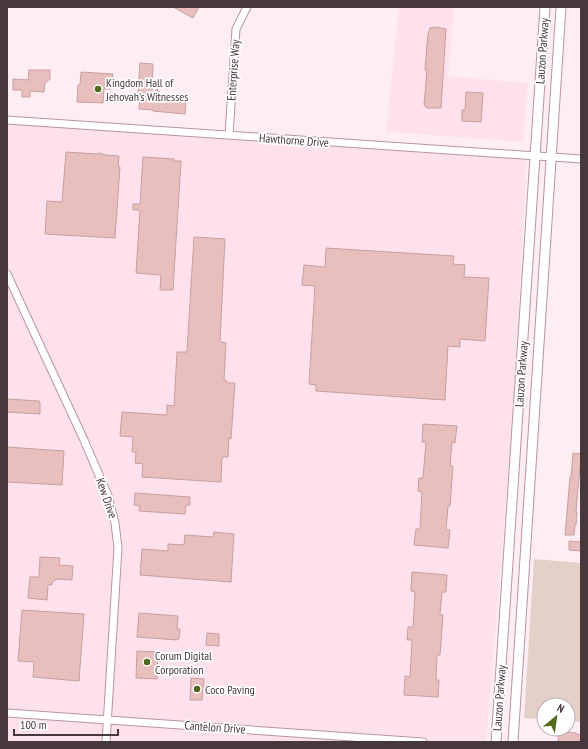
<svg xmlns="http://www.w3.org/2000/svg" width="588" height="749" viewBox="0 0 588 749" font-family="'PT Sans Narrow',sans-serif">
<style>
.built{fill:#fee1ed}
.green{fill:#e5d0c7}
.building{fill:#e9bfbe;stroke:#c89f9f}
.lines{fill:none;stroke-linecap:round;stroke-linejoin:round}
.minor-casing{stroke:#b893a2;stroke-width:9}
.major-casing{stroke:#b893a2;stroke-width:11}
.minor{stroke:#fff;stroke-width:7}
.major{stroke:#fff;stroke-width:9}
.poi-dot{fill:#526a1b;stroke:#fff;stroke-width:1.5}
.labels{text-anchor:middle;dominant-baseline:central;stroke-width:3.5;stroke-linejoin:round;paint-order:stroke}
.street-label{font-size:12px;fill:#47383e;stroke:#fff}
.poi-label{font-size:12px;fill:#47383e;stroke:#fff;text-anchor:start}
</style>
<rect width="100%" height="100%" fill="#feeef4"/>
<!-- built -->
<path class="built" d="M399 7H454L448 76 528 83 523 142 386 132Z
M7 120 527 155 513 418 486 742H7Z"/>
<!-- green -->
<path class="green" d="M534 559 581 563V722L568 721V705H544V719L524 718Z"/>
<!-- building -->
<path class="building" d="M173 7H199L193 18Z
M435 27 446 29 441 108H427L424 105 427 70H425L428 34 430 28Z
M140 63 153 64 152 94 157 89 161 94 156 99 186 101 185 114 153 111V110L139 109 140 95H138Z
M29 70H50V79L45 83 44 92 30 91V97H22V90H13V79L28 80Z
M81 72 113 74 112 89H104L103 103 77 102 78 85H80Z
M466 92 483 93 481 122 462 121V110H465Z
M66 152 96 154 100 153 105 155 119 156 118 167H120L115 238 45 234 47 201 62 202Z
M143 157 174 159 173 161H181L173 290H160L161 275 136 273 140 210H133V204H140Z
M194 237 225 239 220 342 226 343 224 380 227 381V383H235L231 439 229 438 228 457H222L221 482 142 477 143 464 135 463 136 452H132L133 437 120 436 122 412 167 415V405L174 406 177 352H187Z
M326 248 454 256 453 264 465 265 464 277 489 278 485 341 460 339V347L448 346 445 400 316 391V385L309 384 315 286 302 285 304 265 325 267Z
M7 399 39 401 40 402V414L7 412Z
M423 424 457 426 455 443 452 442 450 466H453L450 506H448L446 530H450L448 548 414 545 416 529H420L422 492 418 491 419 478H423L426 442H422Z
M7 447 64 451 62 485 7 482Z
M573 453 581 454V466H580L576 512H577L576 525H575L574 535H565L570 477H571Z
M135 493 190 497V505H186L185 514 139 511 140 506 134 505Z
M214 532 234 534 231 582 140 575 142 549 168 551V544L184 545 185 535 213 537Z
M569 541 581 542V551L569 550Z
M40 557 60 558 59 565 73 566 72 580 57 579 52 582V585H48L47 600 28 598 30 577H39Z
M412 572 447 575 446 592H442L440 615H443L440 655H437L436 680H439L438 697 404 695 405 676 410 677 412 640H407L408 627H413L415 592 411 591Z
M22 610 84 614 79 681 33 677 34 662 18 661Z
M139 613 178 616 177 629H180L179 639H177V640L137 637Z
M207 633 219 634V646L206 645Z
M137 651 158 652 157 679 136 678Z
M191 678 204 679 202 700H190Z
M559 731 576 733V734L581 735V742H558Z"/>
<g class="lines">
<defs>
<path id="minor" d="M7 120 581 159
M229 135 236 29 247 7
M7 274 84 440 108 496 115 523 118 548 106 742
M7 713 423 742"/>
<path id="major" d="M496 742 545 7
M513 742 561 7"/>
</defs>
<!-- minor casing -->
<use href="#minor" class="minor-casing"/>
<!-- major casing -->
<use href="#major" class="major-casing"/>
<!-- minor -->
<use href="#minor" class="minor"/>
<!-- major -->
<use href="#major" class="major"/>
</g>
<!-- markers -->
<g class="poi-dot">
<circle cx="98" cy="89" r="4"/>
<circle cx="147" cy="662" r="4"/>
<circle cx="197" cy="689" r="4"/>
</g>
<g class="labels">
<!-- street labels -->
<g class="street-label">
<text transform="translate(542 51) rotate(-86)">Lauzon Parkway</text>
<text transform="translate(233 70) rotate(-86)">Enterprise Way</text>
<text transform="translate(294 140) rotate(4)">Hawthorne Drive</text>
<text transform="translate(521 374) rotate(-86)">Lauzon Parkway</text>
<text transform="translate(107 498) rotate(71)">Kew Drive</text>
<text transform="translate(499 698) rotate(-86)">Lauzon Parkway</text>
<text transform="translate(215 727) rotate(4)">Cantelon Drive</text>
</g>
<!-- poi labels -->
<g class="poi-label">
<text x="106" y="82">Kingdom Hall of<tspan x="106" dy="14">Jehovah's Witnesses</tspan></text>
<text x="155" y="655">Corum Digital<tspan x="155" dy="14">Corporation</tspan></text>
<text x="205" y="689">Coco Paving</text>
</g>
</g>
<!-- border -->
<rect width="588" height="749" fill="none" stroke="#47383e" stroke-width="16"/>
<!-- north arrow -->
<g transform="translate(556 717) rotate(29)"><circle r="19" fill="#ffffff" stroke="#b5afb2"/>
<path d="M0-3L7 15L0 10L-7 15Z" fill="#526a1b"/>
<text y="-6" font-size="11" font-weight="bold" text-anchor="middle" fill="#47383e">N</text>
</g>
<!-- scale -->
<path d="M14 729v6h104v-6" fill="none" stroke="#47383e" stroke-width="2"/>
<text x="20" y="729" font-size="12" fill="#47383e" stroke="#ffffff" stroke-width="3" paint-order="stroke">100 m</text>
</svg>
